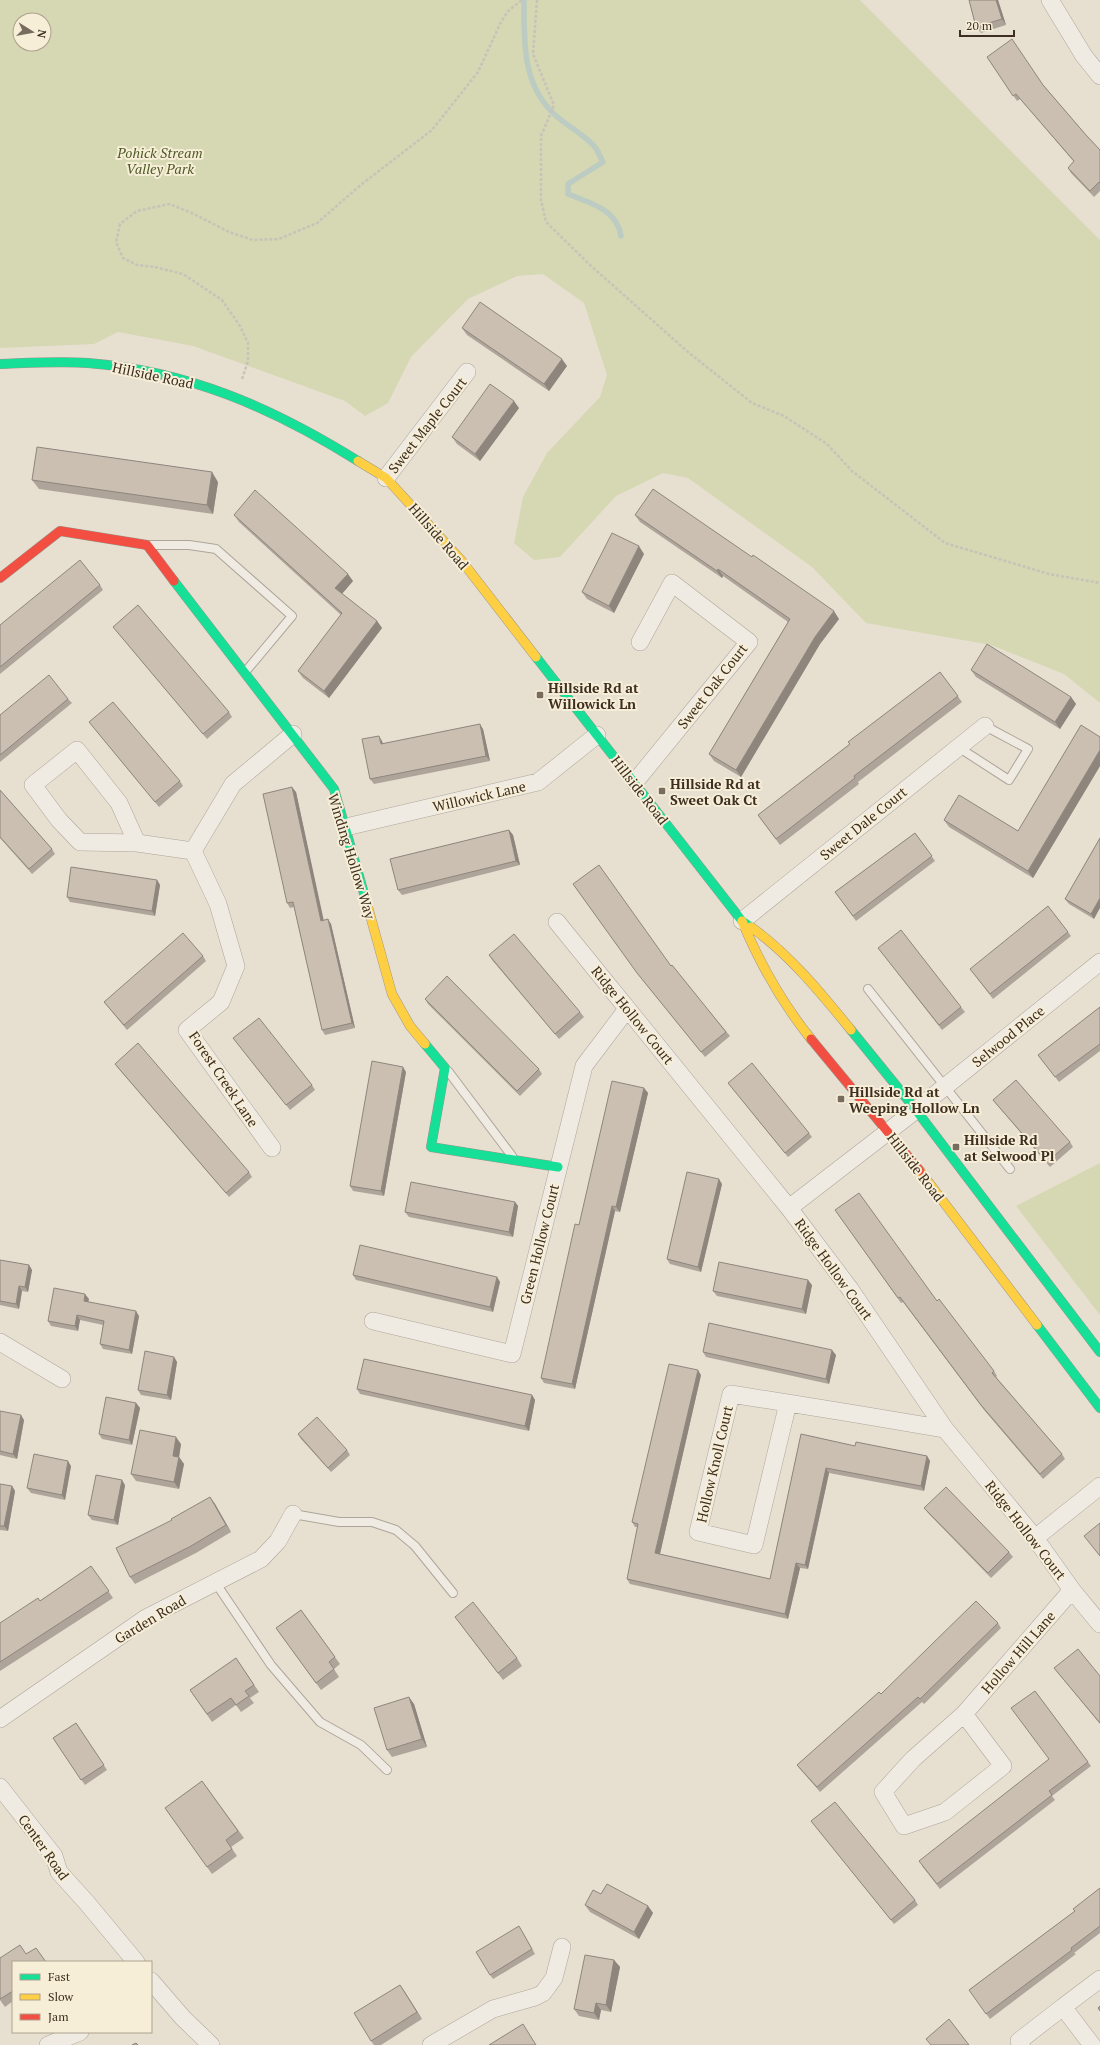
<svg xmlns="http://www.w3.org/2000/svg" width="1100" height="2045" viewBox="0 0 1100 2045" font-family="'PT Serif',serif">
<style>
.green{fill:#d6d7b3;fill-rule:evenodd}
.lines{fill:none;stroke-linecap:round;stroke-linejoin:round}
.stream{stroke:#bcccc2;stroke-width:5.5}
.lane-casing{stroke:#ada599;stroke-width:10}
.street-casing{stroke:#ada599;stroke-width:18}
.fast-casing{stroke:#9c958a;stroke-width:10}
.slow-casing{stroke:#9c958a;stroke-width:10}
.jam-casing{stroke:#9c958a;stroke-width:10}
.path{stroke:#c8c2b9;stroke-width:2.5;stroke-dasharray:3 2;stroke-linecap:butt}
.lane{stroke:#efebe3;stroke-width:8}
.street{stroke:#efebe3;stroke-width:17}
.fast{stroke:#16e098;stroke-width:9}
.slow{stroke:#ffcf43;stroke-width:9}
.jam{stroke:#f24e42;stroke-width:9}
.wall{fill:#afa499}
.shaded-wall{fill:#8e867d}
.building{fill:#cbbfb2;stroke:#8e867d}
.poi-dot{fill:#786c5e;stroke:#f7eed8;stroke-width:1.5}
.labels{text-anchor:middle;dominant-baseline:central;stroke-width:4;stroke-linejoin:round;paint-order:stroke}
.park-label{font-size:14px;font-style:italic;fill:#4d5a26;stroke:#f7eed8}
.street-label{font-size:14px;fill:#3d2e20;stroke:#f7eed8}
.poi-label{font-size:14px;font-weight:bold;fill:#3d2e20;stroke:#f7eed8;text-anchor:start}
</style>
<rect width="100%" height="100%" fill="#e7e0d1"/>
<!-- green -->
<path class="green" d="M0 0H860L1100 240V703L1064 674 991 645 866 623 812 567 688 478 663 473 616 496 560 557 534 560 514 543 523 497 547 453 600 397 607 375 584 303 543 274 517 276 468 299 411 357 388 403 365 416 345 401 193 346 118 332 94 344 0 348ZM20 20H44V44H20Z
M1100 1163V1315L1016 1206Z"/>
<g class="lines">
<!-- stream -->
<path class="stream" d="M524 0C524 39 522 81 551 111 563 124 581 132 594 146 598 150 600 157 603 162L568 184V194C590 203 617 209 621 236"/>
<defs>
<path id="lane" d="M150 545H189L216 549 292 616 246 671
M958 747 1009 780 1028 749 985 726
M868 989 1010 1169
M448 1071 512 1156
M293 1514 339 1522H372L396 1530 415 1546 453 1593
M215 1582 271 1665 320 1722 361 1745 387 1770"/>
<path id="street" d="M1050 0 1084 56 1100 76
M386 478 467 372
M635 782 749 642 672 583 640 642
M346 827 538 782 597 735
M137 843 80 842 59 820 33 785 77 750 119 803 137 843 193 851
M193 851 218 904 236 966 221 1002 187 1030 272 1148
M193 851 233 784 293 734
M742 921 985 726
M557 922 789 1208 850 1289 945 1429 1035 1538 1072 1590 1100 1624
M789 1208 916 1110 1100 962
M373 1321 512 1354 584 1066 627 1009
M0 1342 62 1379
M788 1403 754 1545 698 1532 731 1394C802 1405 874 1417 945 1429
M1035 1538 1100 1486
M964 1714 1003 1766 945 1812 904 1826 883 1792 913 1759 964 1714 1072 1590
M0 1719 146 1618 261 1559 278 1541 293 1514
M0 1787 54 1856 59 1872 87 1903 136 1962
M151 1981 183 2018 211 2045
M1063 2007 1100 1979
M48 2045 80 2032
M431 2045 493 2009 535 1997 543 1993 554 1978 562 1947
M1022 2045 1019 2041 1063 2007 1092 2045"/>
<path id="fast" d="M0 364C29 363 59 361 88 363 189 371 273 408 358 461
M174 581 334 789 367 904
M536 657 742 921 751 927
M851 1030 916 1110 1100 1352
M425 1044 445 1068 431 1147 558 1167
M1037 1325 1100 1408"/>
<path id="slow" d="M358 461 386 478 461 560 536 657
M367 904 392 994 410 1026 425 1044
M742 921C760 964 782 1003 811 1039
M751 927C790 955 821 993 851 1030
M920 1171 1037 1325"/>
<path id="jam" d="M0 578 60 531 147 545 174 581
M811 1039 920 1171"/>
</defs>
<!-- lane casing -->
<use href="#lane" class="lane-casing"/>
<!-- street casing -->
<use href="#street" class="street-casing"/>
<!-- fast casing -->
<use href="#fast" class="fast-casing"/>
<!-- slow casing -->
<use href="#slow" class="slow-casing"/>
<!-- jam casing -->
<use href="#jam" class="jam-casing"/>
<!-- path -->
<path class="path" d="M537 0 533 54 554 105 541 136V200L546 222 590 265 688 352 752 403 784 416 827 444 852 471 945 543 1049 574 1100 583
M242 379 248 361V343L240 326 222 300 183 274 155 267 137 265 123 258 116 242 120 224 137 211 170 204 194 214 229 232 253 240 279 239 317 223 362 184 432 130 478 72 500 24 508 11 522 0"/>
<!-- lane -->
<use href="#lane" class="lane"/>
<!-- street -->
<use href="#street" class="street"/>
<!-- fast -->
<use href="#fast" class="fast"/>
<!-- slow -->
<use href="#slow" class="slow"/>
<!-- jam -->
<use href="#jam" class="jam"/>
</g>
<!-- wall -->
<path class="wall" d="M969 0H998L1006 25 981 33 976 27Z
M987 57 1044 86 1086 135 1100 150V191L1094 197 1071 173 1068 168 1074 162 1020 99 1017 101Z
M462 328 567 366 549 391 467 335Z
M519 408 480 461 457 444 452 437Z
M32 480 218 482 213 514 39 489Z
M234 515 353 581 342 594 377 621 382 628 329 698 303 678 298 671 341 615 239 522Z
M635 515 839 619 820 644 741 777 714 761 709 754 788 622 723 576 722 578 640 522Z
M644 554 614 613 587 599 582 592Z
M100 585 103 590 0 674V625Z
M113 627 229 712 232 717 207 739Z
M971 670 1071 697 1076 704 1060 729 976 677Z
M940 672 962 702 858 782 859 784 780 845 758 815 850 744Z
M68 699 72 703 0 762V715Z
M89 722 180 781 183 786 159 807Z
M483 729 490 761 374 784 370 779 382 741 383 744Z
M1100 737V766L1033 878 949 827 944 820 1018 831Z
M0 790 52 849 55 854 32 874 0 838Z
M296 792 323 920 331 924 355 1028 325 1035 322 1030 294 907 290 908 287 903Z
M509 830 513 835 520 865 402 895 398 890Z
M915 833 935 861 856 921 835 892Z
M1100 838 1094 919 1069 904 1065 899Z
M157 880 160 885 155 916 70 902 67 897Z
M573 884 671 966 730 1036 705 1057 641 978Z
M1068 932 1071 936 993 999 970 969Z
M878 948 961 1007 965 1012 942 1030Z
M489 955 580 1012 584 1017 559 1039 492 960Z
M203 956 206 961 127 1030 108 1007 104 1002Z
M425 999 539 1069 542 1074 520 1096 428 1004Z
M1100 1007V1051L1059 1082 1038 1055Z
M233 1038 312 1085 315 1090 290 1110Z
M115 1064 249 1172 252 1177 229 1197 118 1068Z
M406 1072 384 1196 353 1191 350 1186Z
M728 1083 809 1133 812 1137 788 1157Z
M644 1088 648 1093 620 1212 615 1211 575 1389 544 1383 541 1378 579 1225Z
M993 1100 1070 1142 1073 1147 1050 1167 997 1105Z
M722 1184 701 1272 670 1264 667 1259Z
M515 1202 518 1206 513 1237 409 1217 405 1212Z
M835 1210 937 1301 994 1371 997 1376 996 1377 1062 1454 1065 1459 1043 1479 984 1410 903 1302 901 1303Z
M0 1260 29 1265 32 1270 28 1292 22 1291 19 1309 0 1305Z
M353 1275 497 1277 500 1282 493 1312 356 1280Z
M812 1285 806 1314 717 1296 713 1291Z
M89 1299 88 1302 139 1316 132 1354 103 1349 100 1344 103 1325 80 1320 78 1331 51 1326 48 1321Z
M703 1352 836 1355 829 1384 706 1357Z
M174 1357 177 1362 171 1400 141 1395 138 1390Z
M701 1375 660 1554 770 1579 801 1434 855 1446 927 1456 930 1461 924 1491 829 1473 808 1569 800 1568 788 1619 630 1584 627 1579 638 1527H635L632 1522Z
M357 1389 532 1395 535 1400 529 1431 360 1394Z
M136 1403 140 1408 132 1445 102 1439 99 1434Z
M0 1411 24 1420 17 1459 0 1455Z
M298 1434 347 1450 350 1455 331 1472 301 1439Z
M181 1444 179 1457 184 1464 179 1489 136 1481 131 1474Z
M71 1466 65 1500 31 1493 27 1488Z
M0 1484 12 1486 15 1491 8 1531 0 1530Z
M125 1485 118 1525 92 1520 88 1515Z
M210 1497 215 1504 231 1532 196 1553 135 1584 130 1577 172 1520Z
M924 1508 1009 1552 1013 1557 991 1578 928 1513Z
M91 1566 113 1598 0 1671V1623L40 1601Z
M301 1610 340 1664 334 1669 339 1677 321 1690 276 1628Z
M455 1617 517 1658 522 1666 503 1680Z
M998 1623 1001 1628 924 1704 922 1702 820 1792 800 1769 797 1765 881 1694Z
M236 1658 259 1692 250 1698 254 1703 241 1712 236 1705 212 1722 190 1690Z
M1054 1668 1100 1676V1724L1058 1673Z
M1035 1691 1091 1766 1052 1796 1055 1800 940 1889 922 1866 1049 1759Z
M414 1704 427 1747 392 1757 387 1750Z
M76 1723 107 1770 85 1785 53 1738Z
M202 1781 244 1838 231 1847 237 1856 212 1874 165 1808Z
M811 1821 915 1900 918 1905 894 1924Z
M1100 1888V1933L1074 1953 1076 1954 990 2019 969 1990 1075 1911Z
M601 1894 648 1906 653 1913 639 1939 590 1912 585 1905Z
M522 1931 535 1954 493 1979 490 1975Z
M27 1954 13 1962V2001L5 2007 0 2000V1958Z
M614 1960 620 1967 611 2012 601 2010 599 2020 579 2016 574 2009Z
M400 1985 422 2019 381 2045H374L371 2041Z"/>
<!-- shaded-wall -->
<path class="shaded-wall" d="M996 0H998L1006 25 1002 19Z
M562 359 567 366 549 391 544 384Z
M514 401 519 408 480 461 475 454Z
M212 472 218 482 213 514 207 505Z
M639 546 644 554 614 613 609 606Z
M718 569 723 576 722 578 717 571Z
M348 574 353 581 340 596 335 588Z
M834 611 839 619 820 644 741 777 736 770 815 637Z
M377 621 382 628 329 698 324 691Z
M1071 697 1076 704 1060 729 1055 722Z
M480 724 483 729 490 761 486 756Z
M379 736 382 741 384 749 381 744Z
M1100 750V766L1033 878 1028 871Z
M292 787 296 792 325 926 321 921Z
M509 830 513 835 520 865 516 861Z
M157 880 160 885 155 916 152 911Z
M1100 898V908L1094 919 1091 914Z
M328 919 331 924 355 1028 352 1023Z
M403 1067 406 1072 384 1196 381 1191Z
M644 1088 648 1093 620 1212 616 1207Z
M719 1179 722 1184 701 1272 698 1267Z
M515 1202 518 1206 513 1237 509 1232Z
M612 1206 615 1211 575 1389 572 1384Z
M29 1265 32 1270 28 1292 25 1287Z
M497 1277 500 1282 493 1312 490 1307Z
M808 1280 812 1285 806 1314 802 1309Z
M19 1286 22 1291 19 1309 16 1304Z
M85 1294 89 1299 87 1306 84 1301Z
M136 1311 139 1316 132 1354 129 1350Z
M77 1315 80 1320 78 1331 75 1326Z
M832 1350 836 1355 829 1384 826 1379Z
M174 1357 177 1362 171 1400 167 1395Z
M698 1370 701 1375 659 1558 655 1553Z
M532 1395 535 1400 529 1431 525 1426Z
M136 1403 140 1408 132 1445 129 1440Z
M21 1415 24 1420 17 1459 13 1454Z
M176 1437 181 1444 179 1457 184 1464 179 1489 174 1482 173 1456Z
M927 1456 930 1461 924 1491 921 1486Z
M68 1461 71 1466 65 1500 62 1495Z
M826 1468 829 1473 808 1569 805 1565Z
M122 1480 125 1485 118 1525 114 1520Z
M12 1486 15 1491 8 1531 4 1526Z
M210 1497 215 1504 231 1532 226 1525Z
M796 1563 800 1568 788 1619 785 1614Z
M409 1697 414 1704 427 1747 422 1739Z
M648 1906 653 1913 639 1939 634 1932Z
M614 1960 620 1967 611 2012 606 2005Z
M400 1985 405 1992 422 2019 417 2012Z
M596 2003 601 2010 599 2020 594 2013Z"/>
<!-- building -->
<path class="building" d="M969 0H996L1002 19 976 27Z
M1012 39 1043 85 1086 135 1100 150V183L1099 182 1090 191 1068 168 1074 161 1016 94 1013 96 987 57Z
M480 302 562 359 544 384 462 328Z
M490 384 514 401 475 454 452 437Z
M37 447 212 472 207 505 32 480Z
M653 489 752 557 753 555 834 611 815 637 736 770 709 754 790 619 718 569 717 571 635 515Z
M255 490 348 574 335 588 377 621 324 691 298 671 342 613 234 515Z
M612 533 639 546 609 606 582 592Z
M80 560 100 585 0 667V625Z
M138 605 229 712 203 734 113 627Z
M987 644 1071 697 1055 722 971 670Z
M940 672 958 696 854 776 855 778 776 839 758 815 850 744 848 742Z
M49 675 68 699 0 755V715Z
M113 702 180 781 155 802 89 722Z
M480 724 486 756 370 779 362 739 379 736 381 744Z
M1081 725 1100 737V750L1028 871 944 820 959 795 1018 831Z
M292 787 321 921 328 919 352 1023 322 1030 293 902 287 903 263 794Z
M0 790 52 849 29 869 0 837Z
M509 830 516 861 398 890 390 859Z
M915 833 932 856 853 916 835 892Z
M1100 838V898L1091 914 1065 899Z
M599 865 671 966 672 965 726 1032 701 1052 637 973 573 884Z
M71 867 157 880 152 911 67 897Z
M1048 906 1068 932 990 994 970 969Z
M901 930 961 1007 939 1025 878 948Z
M183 933 203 956 124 1025 104 1002Z
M514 934 580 1012 555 1034 489 955Z
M447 976 539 1069 517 1091 425 999Z
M1100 1007V1044L1055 1077 1038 1055Z
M259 1018 312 1085 286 1105 233 1038Z
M138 1043 249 1172 226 1193 115 1064Z
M372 1061 403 1067 381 1191 350 1186Z
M752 1063 809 1133 785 1153 728 1083Z
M1016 1080 1070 1142 1047 1162 993 1100Z
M612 1081 644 1088 616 1207 612 1206 572 1384 541 1378 575 1224 579 1225Z
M687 1172 719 1179 698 1267 667 1259Z
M411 1182 515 1202 509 1232 405 1212Z
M859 1193 937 1301 939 1299 994 1371 992 1373 1062 1454 1040 1474 981 1405 900 1297 898 1298 835 1210Z
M360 1245 497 1277 490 1307 353 1275Z
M0 1260 29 1265 25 1287 19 1286 16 1304 0 1301Z
M719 1262 808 1280 802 1309 713 1291Z
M54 1288 85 1294 84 1301 136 1311 129 1350 100 1344 104 1321 77 1315 75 1326 48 1321Z
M709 1323 832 1350 826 1379 703 1352Z
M145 1351 174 1357 167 1395 138 1390Z
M364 1359 532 1395 525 1426 357 1389Z
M669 1364 698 1370 655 1553 770 1579 801 1434 855 1446 856 1442 927 1456 921 1486 826 1468 805 1565 796 1563 785 1614 627 1579 638 1524 632 1522Z
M106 1397 136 1403 129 1440 99 1434Z
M0 1411 21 1415 13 1454 0 1451Z
M317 1417 347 1450 328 1468 298 1434Z
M140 1430 176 1437 173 1456 179 1457 174 1482 131 1474Z
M34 1454 68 1461 62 1495 27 1488Z
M96 1475 122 1480 114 1520 88 1515Z
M0 1484 12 1486 4 1526H0Z
M946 1487 1009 1552 988 1573 924 1508Z
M210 1497 226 1525 191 1546 130 1577 116 1548 172 1520 171 1519Z
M1100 1523V1556L1084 1536Z
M91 1566 109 1591 0 1662V1623L38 1598 40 1601Z
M976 1601 998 1623 920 1699 918 1697 817 1787 797 1765 879 1692 881 1694Z
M473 1602 517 1658 498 1673 455 1617Z
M301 1610 335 1657 329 1662 334 1669 316 1683 276 1628Z
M1078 1649 1100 1676V1723L1054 1668Z
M236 1658 254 1685 245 1691 249 1696 236 1705 231 1698 207 1714 190 1690Z
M1035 1691 1088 1762 1049 1791 1052 1795 937 1884 919 1861 1049 1759 1011 1708Z
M409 1697 422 1739 387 1750 374 1708Z
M76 1723 104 1765 81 1780 53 1738Z
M202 1781 238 1831 226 1840 232 1849 207 1867 165 1808Z
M835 1802 915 1900 891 1920 811 1821Z
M607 1884 648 1906 634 1932 585 1905 593 1890 601 1894Z
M1100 1888V1926L1071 1948 1072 1950 986 2014 969 1990 1075 1911 1073 1909Z
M519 1926 532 1949 490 1975 476 1952Z
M20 1945 26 1954 36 1948 46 1962H13V1991L0 1999V1958Z
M585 1955 614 1960 606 2005 596 2003 594 2013 574 2009Z
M400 1985 417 2012 371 2041 354 2013Z
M1100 2006V2011L1098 2008Z
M949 2019 969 2045H931L926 2039Z
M523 2024 536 2045H489Z
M136 2043 138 2045H132Z"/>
<!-- markers -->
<g class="poi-dot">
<rect x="536" y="691" width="8" height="8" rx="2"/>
<rect x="658" y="787" width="8" height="8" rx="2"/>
<rect x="837" y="1095" width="8" height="8" rx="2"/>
<rect x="952" y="1143" width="8" height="8" rx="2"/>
</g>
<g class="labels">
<!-- park labels -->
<g class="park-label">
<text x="160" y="152">Pohick Stream<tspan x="160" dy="16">Valley Park</tspan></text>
</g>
<!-- street labels -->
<g class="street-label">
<text transform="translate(153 375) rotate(12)">Hillside Road</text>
<text transform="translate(427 425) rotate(-52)">Sweet Maple Court</text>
<text transform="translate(439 536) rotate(49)">Hillside Road</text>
<text transform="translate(712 686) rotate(-52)">Sweet Oak Court</text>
<text transform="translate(640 790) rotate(52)">Hillside Road</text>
<text transform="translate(479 796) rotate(-13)">Willowick Lane</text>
<text transform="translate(863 823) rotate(-39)">Sweet Dale Court</text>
<text transform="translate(352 856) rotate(73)">Winding Hollow Way</text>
<text transform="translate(633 1015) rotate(51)">Ridge Hollow Court</text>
<text transform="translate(1008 1036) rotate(-39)">Selwood Place</text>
<text transform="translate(224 1079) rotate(56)">Forest Creek Lane</text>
<text transform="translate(916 1167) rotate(52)">Hillside Road</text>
<text transform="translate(539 1244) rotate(-76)">Green Hollow Court</text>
<text transform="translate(834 1269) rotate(54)">Ridge Hollow Court</text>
<text transform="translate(714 1464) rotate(-77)">Hollow Knoll Court</text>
<text transform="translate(1026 1530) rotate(52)">Ridge Hollow Court</text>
<text transform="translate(150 1619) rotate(-31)">Garden Road</text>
<text transform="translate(1018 1652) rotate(-49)">Hollow Hill Lane</text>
<text transform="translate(44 1847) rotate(55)">Center Road</text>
</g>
<!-- poi labels -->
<g class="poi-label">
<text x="548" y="687">Hillside Rd at<tspan x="548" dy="16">Willowick Ln</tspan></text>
<text x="670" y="783">Hillside Rd at<tspan x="670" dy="16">Sweet Oak Ct</tspan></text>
<text x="849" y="1091">Hillside Rd at<tspan x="849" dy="16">Weeping Hollow Ln</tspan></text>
<text x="964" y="1139">Hillside Rd<tspan x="964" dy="16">at Selwood Pl</tspan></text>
</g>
</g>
<!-- legend -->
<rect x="12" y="1961" width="140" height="72" fill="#f7eed8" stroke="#ada18e"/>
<rect x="20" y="1974" width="20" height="6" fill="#16e098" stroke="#ada18e"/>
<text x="48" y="1981" font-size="12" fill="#3d2e20">Fast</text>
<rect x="20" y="1994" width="20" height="6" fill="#ffcf43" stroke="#ada18e"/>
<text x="48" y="2001" font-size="12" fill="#3d2e20">Slow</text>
<rect x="20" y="2014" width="20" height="6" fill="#f24e42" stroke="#ada18e"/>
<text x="48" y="2021" font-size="12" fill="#3d2e20">Jam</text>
<!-- north arrow -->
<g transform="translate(32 32) rotate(101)"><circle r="19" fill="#f7eed8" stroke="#ada18e"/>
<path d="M0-3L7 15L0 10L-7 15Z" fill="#786c5e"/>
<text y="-6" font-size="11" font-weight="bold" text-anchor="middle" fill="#3d2e20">N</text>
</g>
<!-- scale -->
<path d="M960 30v6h54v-6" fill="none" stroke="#3d2e20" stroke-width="2"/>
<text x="966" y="30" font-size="12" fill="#3d2e20" stroke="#f7eed8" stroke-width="3" paint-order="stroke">20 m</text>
</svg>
